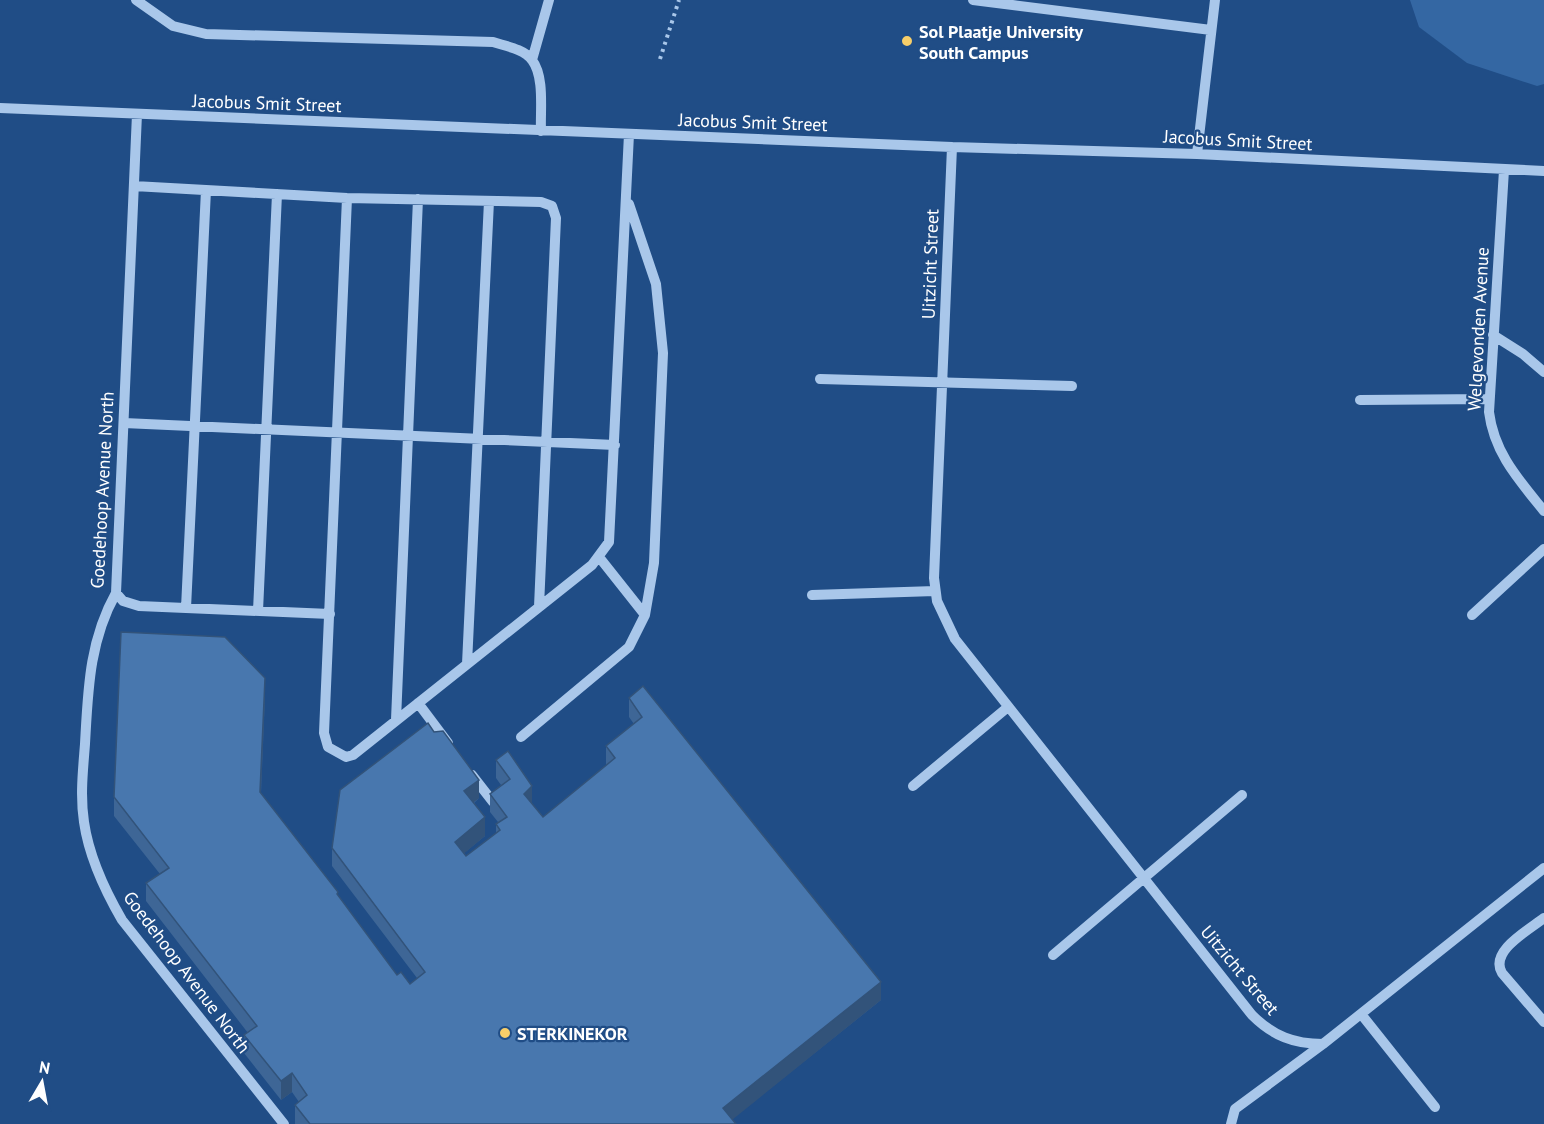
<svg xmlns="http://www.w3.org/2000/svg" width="1544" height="1124" viewBox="0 0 1544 1124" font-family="'PT Sans',sans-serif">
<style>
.green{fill:#3467a3}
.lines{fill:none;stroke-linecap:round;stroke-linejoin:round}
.path{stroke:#a9c7ea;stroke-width:4;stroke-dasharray:3 4.5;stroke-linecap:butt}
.minor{stroke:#a9c7ea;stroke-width:10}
.wall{fill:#3e6696}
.shaded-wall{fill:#32537a}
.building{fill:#4877ae;stroke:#32537a;stroke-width:1.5}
.poi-dot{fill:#f7ce69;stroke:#204d86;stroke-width:2}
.labels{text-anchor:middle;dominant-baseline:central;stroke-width:4.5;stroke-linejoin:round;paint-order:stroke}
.poi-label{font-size:18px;font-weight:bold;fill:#fff;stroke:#204d86;text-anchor:start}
.street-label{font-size:18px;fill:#fff;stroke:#204d86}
</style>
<rect width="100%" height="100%" fill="#204d86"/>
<!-- green -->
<path class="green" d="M1410 0H1544V84L1537 86 1467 63 1419 27Z"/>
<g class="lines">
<!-- path -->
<path class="path" d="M660 59 679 0"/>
<!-- minor -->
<path class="minor" d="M136 0 173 26 206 34 493 42C505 46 524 49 532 60 545 77 540 111 541 131
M973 0 1211 30
M532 60 549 0
M0 108 952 147 1197 154 1544 171
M137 114 116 593C89 641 88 691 85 744 83 770 80 796 84 822 89 857 104 889 122 920L284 1124
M952 147 934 578 937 601 955 639 1252 1015C1273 1036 1294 1044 1323 1044L1544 868
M1197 154 1215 0
M1504 170 1489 412C1494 453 1519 480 1544 511
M134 186 347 198 541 202 552 206 556 218 539 607
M347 198 324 733 328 747 346 757 353 755 592 565 609 542 629 134
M1493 335 1523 354 1544 372
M820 379 1072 386
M1360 400 1489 399
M124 423 615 445
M599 557 645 615
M116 593 123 601 139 606 330 614
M812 595 935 591
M186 608 206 190
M258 611 277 194
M1472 615 1544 549
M467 664 489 201
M418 703 448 743
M396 720 418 199
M521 737 629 647 645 615 654 563 663 353 656 284 629 204
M472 775 493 802
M913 786 1008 707
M1544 918C1529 930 1489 951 1502 973L1544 1022
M1053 955 1242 795
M1361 1014 1435 1107
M1231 1124 1235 1109 1323 1044"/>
</g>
<!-- wall -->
<path class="wall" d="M265 697 261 793 397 975 410 984 417 978 332 866V848L479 798 474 803 485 836 464 853 466 856 496 833V824L498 822 490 812V794L501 785 496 778V760L543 817 606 765V746L634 724 629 717V698L881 1000 732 1119 736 1124H295V1105L299 1102 292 1092 281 1100 244 1053V1035L248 1033 146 901V883L160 874 114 816V797Z"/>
<!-- shaded-wall -->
<path class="shaded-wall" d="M265 678V697L260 810V792Z
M479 780V798L464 810V791Z
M532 786V805L524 794Z
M485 817V836L455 861V842Z
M881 982V1000L727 1124 723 1108Z
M292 1073V1092L281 1100V1081Z"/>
<!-- building -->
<path class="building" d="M121 632 225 637 265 678 260 792 338 892 337 894 397 975 401 972 410 984 425 972 332 848 340 790 428 723 434 732 443 731 479 780 464 791 485 817 455 842 466 856 500 830 496 824 507 817 490 794 510 779 496 760 508 751 532 786 524 794 543 817 615 758 606 746 642 717 629 698 643 686 881 982 723 1108 736 1124H310L295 1105 307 1095 292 1073 281 1081 244 1035 257 1026 146 883 169 868 114 797Z"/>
<!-- markers -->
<g class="poi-dot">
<circle cx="907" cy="41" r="6"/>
<circle cx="505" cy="1033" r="6"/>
</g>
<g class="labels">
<!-- poi labels -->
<g class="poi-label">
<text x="919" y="31">Sol Plaatje University<tspan x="919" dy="21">South Campus</tspan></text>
<text x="517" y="1033">STERKINEKOR</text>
</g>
<!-- street labels -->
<g class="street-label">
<text transform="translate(267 103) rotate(2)">Jacobus Smit Street</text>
<text transform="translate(753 122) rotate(2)">Jacobus Smit Street</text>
<text transform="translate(1238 140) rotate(3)">Jacobus Smit Street</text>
<text transform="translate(930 264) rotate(-88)">Uitzicht Street</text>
<text transform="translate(1478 329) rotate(-87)">Welgevonden Avenue</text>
<text transform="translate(102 490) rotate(-87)">Goedehoop Avenue North</text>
<text transform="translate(1240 970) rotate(50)">Uitzicht Street</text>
<text transform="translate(187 972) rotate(53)">Goedehoop Avenue North</text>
</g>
</g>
<!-- north arrow -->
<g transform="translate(42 1082) rotate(10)" stroke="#204d86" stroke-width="4.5" paint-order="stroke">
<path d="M0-4.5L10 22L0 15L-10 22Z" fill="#ffffff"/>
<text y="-9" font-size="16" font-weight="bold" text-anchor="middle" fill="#ffffff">N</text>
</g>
</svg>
